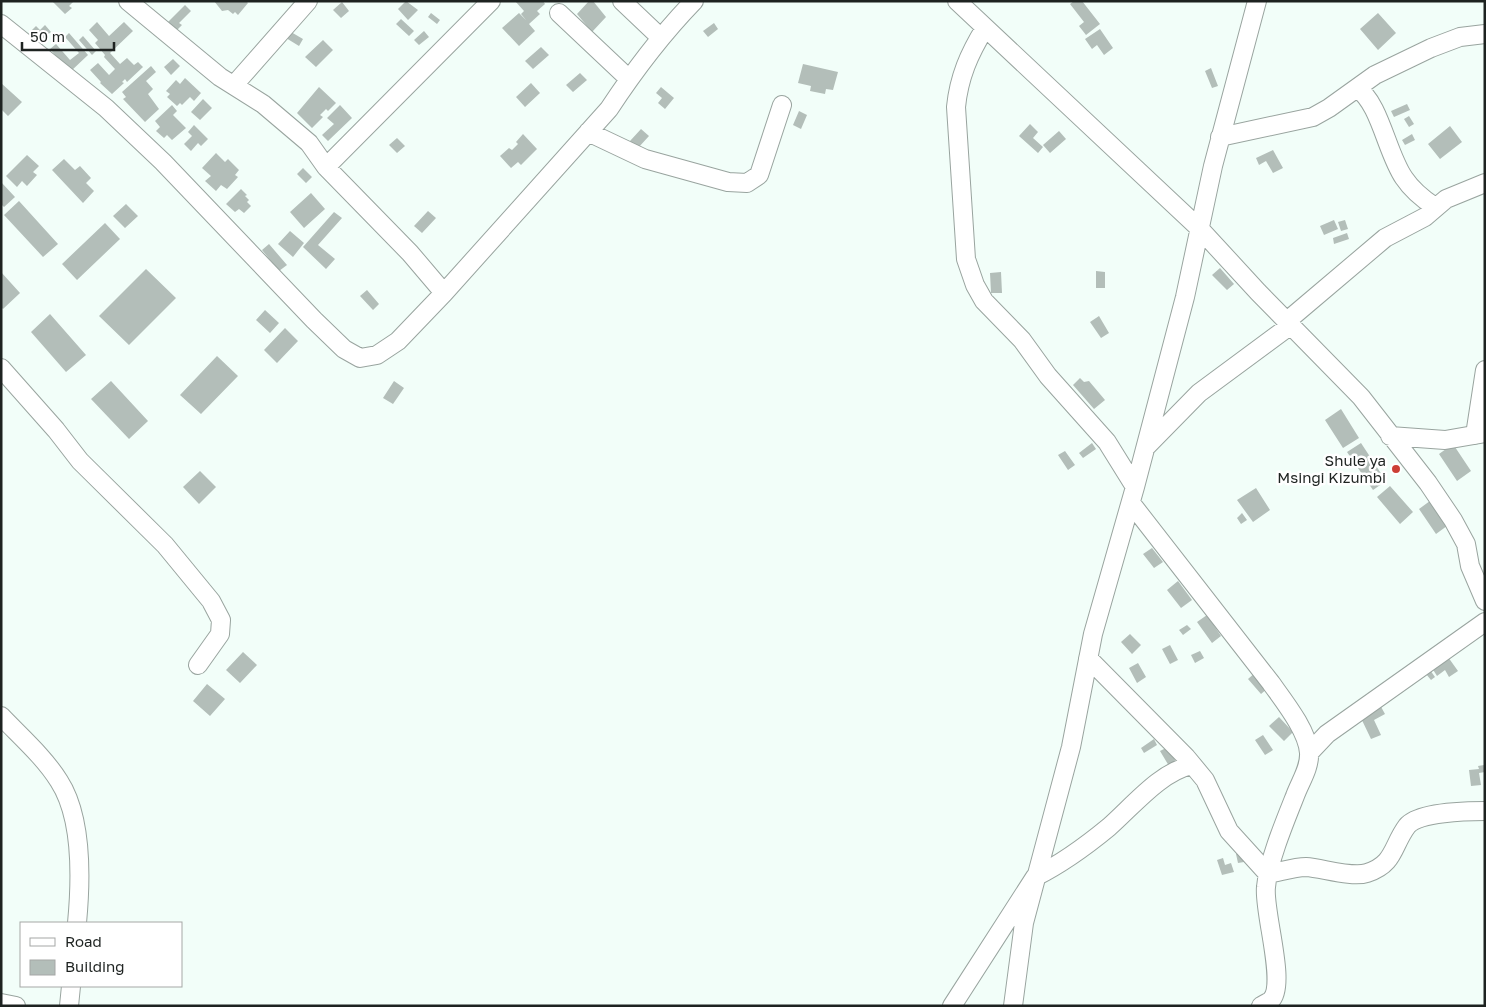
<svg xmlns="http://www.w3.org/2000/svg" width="1486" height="1007" viewBox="0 0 1486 1007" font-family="'Golos Text',sans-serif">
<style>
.building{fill:#b3beb9}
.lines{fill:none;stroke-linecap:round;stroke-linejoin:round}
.minor-casing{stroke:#99a49f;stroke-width:20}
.minor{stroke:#fff;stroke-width:18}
.poi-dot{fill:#cc3e35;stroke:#fff;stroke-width:2}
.labels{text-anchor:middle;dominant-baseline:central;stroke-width:5;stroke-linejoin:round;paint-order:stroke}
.poi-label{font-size:15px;fill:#1e2321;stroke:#fff;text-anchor:end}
</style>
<rect width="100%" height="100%" fill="#f2fef9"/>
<!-- building -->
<path class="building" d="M52 1H74L69 6 72 8 65 14Z
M214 1H246L248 3 238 15 235 12 233 14 228 10 222 11Z
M406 1 418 10 408 20 398 9Z
M515 1H543L545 4 537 11 540 14 529 24 535 31 519 46 502 28 519 13 526 20 521 14 524 11Z
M589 1H593L606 17 592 32 577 14Z
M1074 1H1082L1100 24 1086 35 1079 26 1084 22 1070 4Z
M342 2 349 11 341 18 333 10Z
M185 5 191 11 179 23 182 25 176 31 167 23Z
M431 13 440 20 437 24 428 17Z
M1378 13 1396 33 1378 50 1360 29Z
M401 19 414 31 409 36 396 24Z
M97 22 109 36 124 22 133 31 110 53 120 64 127 58 134 65 138 62 143 67 127 82 125 79 122 82 124 83 112 94 100 83 101 82 90 70 98 63 109 75 115 69 104 57 105 55 95 43 98 40 89 30Z
M714 23 718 29 708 37 703 31Z
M45 25 51 32 41 40 32 30 36 26 40 30Z
M1100 29 1113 48 1104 55 1097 45 1092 49 1085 39Z
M424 31 429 37 419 45 414 40Z
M291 32 303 39 299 46 286 38Z
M69 33 88 55 70 72 50 49 56 44 70 60 79 53 65 37Z
M83 36 96 51 92 55 79 40Z
M323 40 333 50 316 67 305 57Z
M541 47 549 55 533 69 525 61Z
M173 59 180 66 171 75 164 67Z
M803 64 838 72 833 90 826 89 825 94 810 91 811 86 798 83Z
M151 66 156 72 146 81 153 89 148 94 159 109 145 122 123 99 126 97 122 92Z
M1211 68 1218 86 1212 88 1205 71Z
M580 73 587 80 573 92 566 85Z
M185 78 201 93 194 101 190 97 182 105 180 103 177 106 167 97 170 94 166 91 176 80 180 84Z
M1 83 22 102 8 116 1 109Z
M531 83 540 93 525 107 516 97Z
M319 87 336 103 328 111 326 109 320 115 323 117 312 128 297 113Z
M661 87 674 98 665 109 658 103 662 98 656 93Z
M203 99 212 108 200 120 191 112Z
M1407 104 1410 110 1394 117 1391 111Z
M172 105 177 111 173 115 186 128 172 140 167 135 164 138 156 131 160 127 155 121Z
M340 105 352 118 328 141 322 135 334 124 327 118Z
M799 111 807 115 801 129 793 125Z
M1409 116 1414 124 1409 127 1404 119Z
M1030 124 1038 132 1033 138 1043 147 1038 153 1019 136Z
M194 125 208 139 201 146 198 143 191 151 184 144 192 136 188 132Z
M1450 126 1462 142 1440 159 1428 144Z
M641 129 649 136 638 148 630 141Z
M1059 131 1066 139 1050 153 1043 145Z
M523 134 537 149 521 165 518 162 511 168 500 156 509 148 512 150 518 144 516 142Z
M1412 134 1415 140 1405 145 1402 140Z
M397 138 405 146 397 153 389 145Z
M1273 150 1283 168 1273 173 1266 161 1259 165 1256 158Z
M216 153 225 162 228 159 239 170 235 175 238 177 227 189 221 185 216 191 205 181 211 176 202 168Z
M27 155 39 166 33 172 37 175 27 186 22 181 17 187 6 176Z
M64 159 75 170 80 166 91 178 86 183 94 191 83 203 52 170Z
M303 168 312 177 306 183 297 174Z
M1 182 15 197 4 207 1 204Z
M241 189 247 195 245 196 249 200 247 202 251 206 244 213 239 209 235 212 226 204Z
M311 193 325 209 304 228 290 212Z
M19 201 58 244 43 257 4 215Z
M126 204 138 216 125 228 113 216Z
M428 211 436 218 422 233 414 226Z
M334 212 342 218 318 245 335 259 326 269 303 247Z
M1334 220 1338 229 1324 235 1320 226Z
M1345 220 1348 229 1341 231 1338 222Z
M105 223 120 239 77 280 62 264Z
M290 231 304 243 293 257 278 244Z
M1347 233 1349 239 1334 244 1333 238Z
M269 244 287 265 279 271 262 250Z
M1220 268 1234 284 1227 290 1212 275Z
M146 269 176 298 129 345 99 316Z
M1096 271 1105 272V288H1096Z
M1 272 20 293 3 309 1 307Z
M1001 272 1002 293H991L990 273Z
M367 290 379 304 373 310 360 296Z
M265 310 279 323 270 333 256 320Z
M50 314 86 355 66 372 31 332Z
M1099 316 1109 333 1101 338 1090 322Z
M285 328 298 341 277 363 264 350Z
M217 356 238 376 201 414 180 395Z
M1080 378 1084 382 1089 381 1105 400 1094 409 1073 385Z
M111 381 148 421 129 439 91 399Z
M394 381 404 388 393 404 383 398Z
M1341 409 1359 438 1343 448 1325 420Z
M1092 443 1096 449 1083 458 1079 453Z
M1361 443 1386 481 1373 490 1347 452Z
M1453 444 1471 471 1457 481 1439 454Z
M1065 451 1075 465 1068 470 1058 455Z
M200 471 216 487 199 504 183 487Z
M1390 486 1413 512 1400 524 1377 497Z
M1256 488 1270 510 1253 522 1237 500Z
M1434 498 1451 523 1436 534 1419 509Z
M1242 513 1247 520 1241 524 1237 518Z
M1152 548 1163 562 1154 568 1143 554Z
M1178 581 1192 600 1181 608 1167 590Z
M1207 615 1221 636 1212 643 1197 622Z
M1187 625 1191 629 1183 635 1179 630Z
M1130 634 1141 645 1132 654 1121 642Z
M1170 645 1178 660 1170 664 1162 649Z
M1200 651 1204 658 1195 663 1191 655Z
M243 652 257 665 240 683 226 670Z
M1448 657 1458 671 1449 677 1445 670 1437 676 1432 668Z
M1138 663 1146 677 1137 683 1129 668Z
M1430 670 1435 677 1431 680 1426 674Z
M1256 672 1268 688 1261 694 1248 679Z
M207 684 225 699 210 716 193 701Z
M1380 705 1385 714 1374 720 1381 735 1371 739 1359 714Z
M1279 717 1293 732 1284 741 1269 726Z
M1263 735 1273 750 1265 755 1255 740Z
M1154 739 1157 745 1144 753 1141 748Z
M1168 747 1176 762 1169 766 1160 751Z
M1484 765 1485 772 1479 773 1481 785 1471 786 1469 770 1479 769 1478 766Z
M1242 852 1244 862 1238 863 1236 854Z
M1223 858 1225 865 1231 863 1234 872 1222 875 1217 860Z"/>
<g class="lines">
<defs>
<path id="minor" d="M128 1 220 77 263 104 309 143 326 167 410 253 444 293
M622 1 661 38
M957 1 1200 229 1258 292 1361 397 1428 483 1453 520 1466 544 1470 566 1485 601
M559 13 629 79
M1 24 106 108 163 162 314 320 344 349 360 358 377 355 398 341 444 293 609 109C634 71 662 34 694 1
M985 28C969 54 959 77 956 107L966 259 975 285 984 301 1022 340 1048 376 1107 442 1135 487
M234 85 308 1
M1357 88C1380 103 1387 154 1404 178 1412 190 1423 199 1435 207
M588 132 645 159 728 182 747 183 759 175 782 105
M1220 137 1313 117 1329 108 1375 75 1431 48 1460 37 1485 34
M326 167 491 1
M1287 321 1385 238 1425 217 1446 199 1485 183
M1 368 56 430 80 461 165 545 211 601 221 620 220 634 198 665
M1475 435 1485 370
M1390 436 1445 440 1485 433
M1146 447 1199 393 1291 325
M1131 503 1271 683C1283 700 1308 731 1309 753 1310 768 1300 782 1295 796 1285 821 1268 862 1266 887 1263 911 1287 984 1271 1000 1269 1002 1264 1004 1261 1006
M1088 658 1186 757 1205 780 1229 831 1268 874C1280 872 1294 867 1306 867 1322 868 1352 878 1367 873 1395 864 1392 846 1407 826 1418 812 1468 811 1485 811
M1 716C21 737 44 757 59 781 83 818 81 881 77 923
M1309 753 1327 734 1485 622
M1 1003 16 1006
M69 1006 71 986
M952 1006 1035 877C1061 864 1086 846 1109 827 1133 806 1160 772 1192 765
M1013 1006 1024 923 1071 747 1093 634 1135 487 1185 297 1213 166 1257 1"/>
</defs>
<!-- minor casing -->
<use href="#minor" class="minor-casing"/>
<!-- minor -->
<use href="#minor" class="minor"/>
</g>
<!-- markers -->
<circle class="poi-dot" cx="1396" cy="469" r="5"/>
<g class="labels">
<!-- poi labels -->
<g class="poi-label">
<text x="1386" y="460">Shule ya<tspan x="1386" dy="17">Msingi Kizumbi</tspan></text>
</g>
</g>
<!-- border -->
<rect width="1486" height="1007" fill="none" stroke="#1e2321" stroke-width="5"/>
<!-- legend -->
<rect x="20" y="922" width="162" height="65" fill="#ffffff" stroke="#a5a7a6"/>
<rect x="30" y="938" width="25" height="8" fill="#ffffff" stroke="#a5a7a6"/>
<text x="65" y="947" font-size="15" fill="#1e2321">Road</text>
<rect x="30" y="960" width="25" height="15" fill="#b3beb9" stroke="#a5a7a6"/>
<text x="65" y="972" font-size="15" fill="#1e2321">Building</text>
<!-- scale -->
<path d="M22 42v8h92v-8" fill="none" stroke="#1e2321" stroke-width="2.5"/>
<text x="30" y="42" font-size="15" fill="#1e2321" stroke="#ffffff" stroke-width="4" paint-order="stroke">50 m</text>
</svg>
